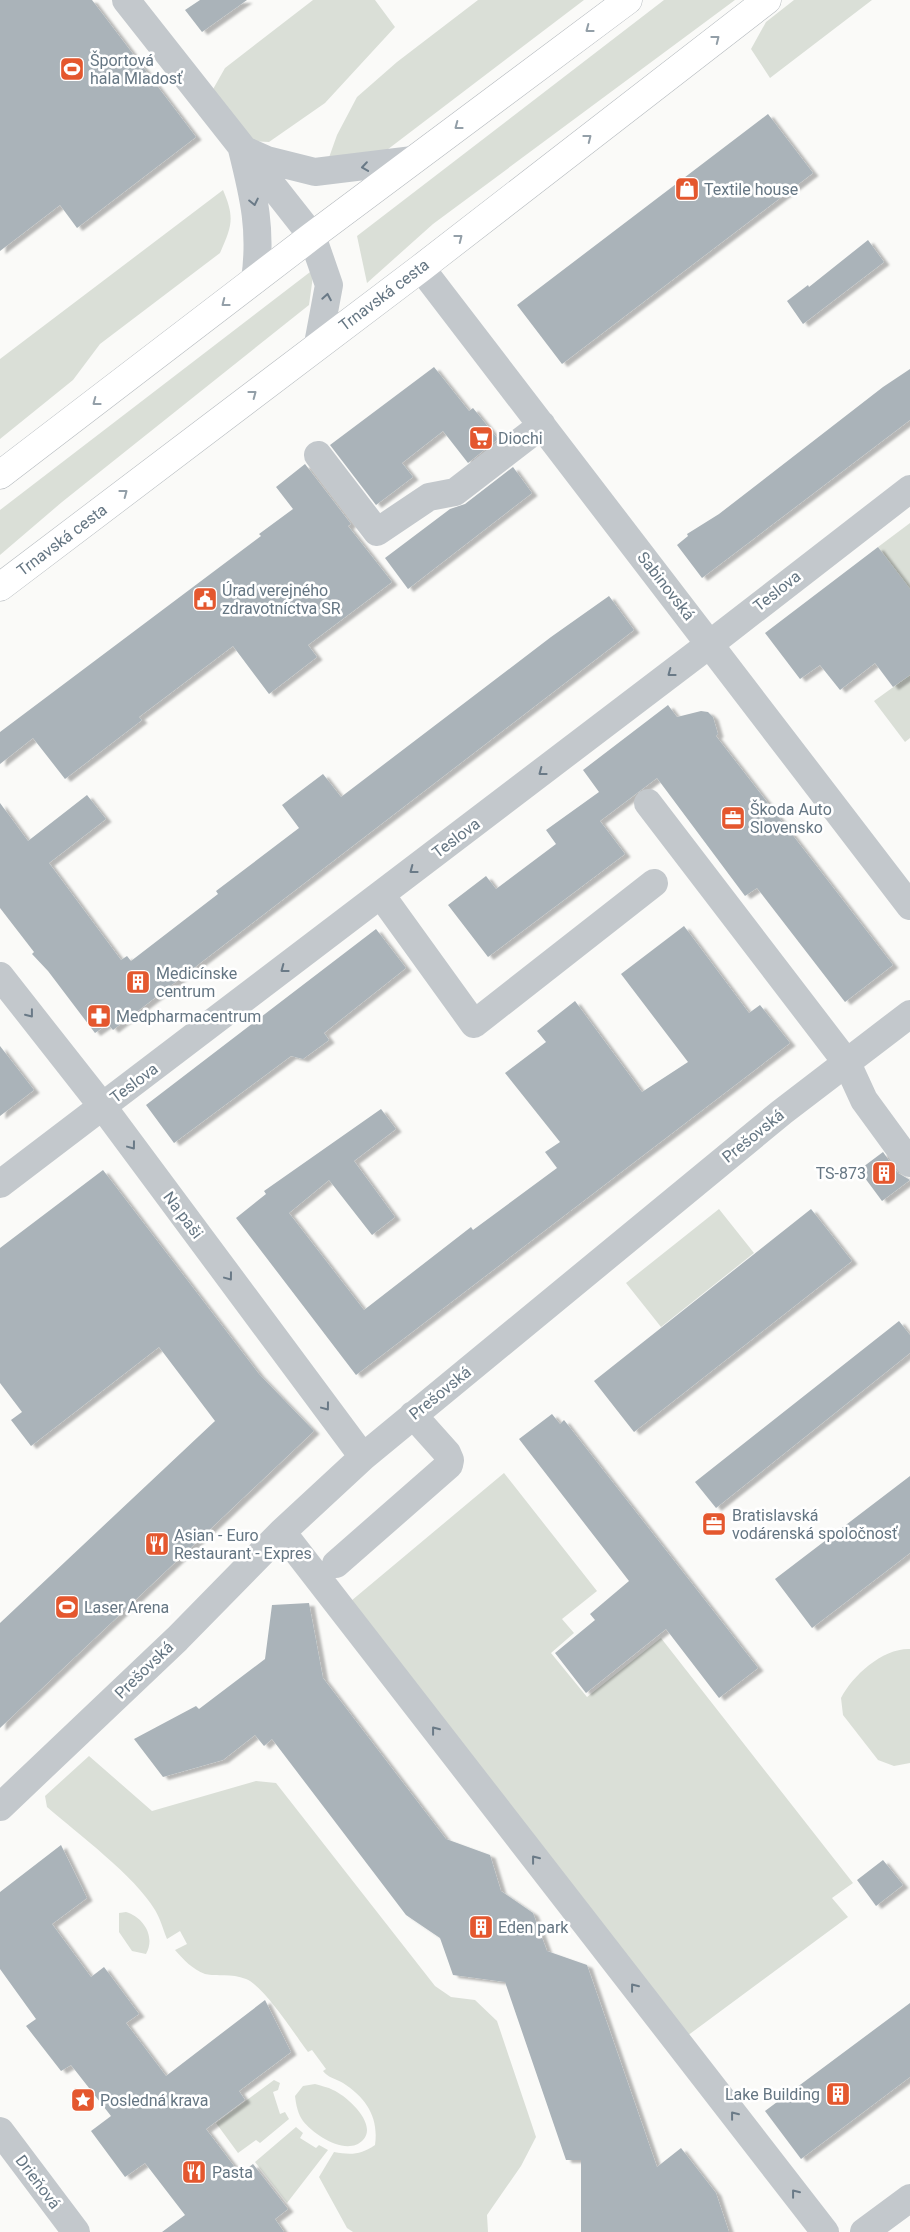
<svg xmlns="http://www.w3.org/2000/svg" width="910" height="2232" viewBox="0 0 910 2232" font-family="Roboto,sans-serif">
<style>
.green{fill:#dadfd7}
.building{fill:#aab3b9;filter:url(#shadow)}
.lines{fill:none;stroke-linecap:round;stroke-linejoin:round}
.major-casing{stroke:#b5babe;stroke-width:29}
.minor{stroke:#c3c8cc;stroke-width:28}
.major{stroke:#fff;stroke-width:28}
.oneway{stroke:#939fa8}
.oneway2{stroke:#6a7a87}
.labels{text-anchor:middle;dominant-baseline:central;stroke-width:5;stroke-linejoin:round;paint-order:stroke}
.poi-label{font-size:16px;fill:#657683;stroke:#fff;text-anchor:start}
.street-label{font-size:16px;fill:#657683;stroke:#fff}
</style>
<defs>
<filter id="shadow"><feDropShadow dx="5.5" dy="3" stdDeviation="1" flood-color="#0004"/></filter>
</defs>
<rect width="100%" height="100%" fill="#fafaf8"/>
<!-- green -->
<path class="green" d="M313 0H375L395 27 325 103 269 142 248 141 212 91 225 68Z
M478 0H584L379 156 326 166 337 135 357 97 397 62Z
M664 0H735L433 224 367 283 357 236Z
M794 0H872L770 78 751 49 766 22Z
M223 190C235 218 232 226 220 253L100 344 73 380 0 439V359Z
M314 269 309 305 62 502 0 555V510Z
M910 523V597L897 573 878 547Z
M910 675V738L905 742 874 701Z
M719 1209 754 1253 661 1327 626 1283Z
M504 1473 597 1591 562 1619 574 1633 551 1653 587 1697 661 1638 853 1883 832 1898 848 1917 683 2039 351 1601Z
M910 1649V1763L894 1766 878 1760 843 1715 841 1698C853 1675 883 1648 910 1649Z
M89 1756 152 1811 256 1781 276 1783 435 1986 451 1997 475 2000 497 2021 536 2137 521 2166 487 2215 488 2232H353L347 2228 319 2177 334 2152C350 2155 361 2155 375 2145 379 2117 366 2098 343 2083 336 2079 327 2077 323 2071L326 2069 312 2050 308 2052C295 2035 264 1986 246 1979 231 1973 217 1977 205 1974 192 1969 184 1960 175 1950L187 1944 180 1931 167 1939C163 1929 160 1918 155 1910 135 1876 78 1834 47 1807L45 1796Z
M126 1912C143 1917 156 1936 146 1954L132 1951 119 1932V1913Z
M274 2080 280 2083 278 2090 273 2092 280 2114 285 2112 289 2119 260 2143 256 2140 238 2153 216 2123Z
M315 2084C321 2086 328 2087 333 2090 347 2096 378 2124 363 2140 347 2157 314 2135 303 2121 298 2114 296 2105 295 2096L303 2086Z
M296 2127 303 2133 300 2138 316 2148 319 2145 328 2150 287 2203 255 2162Z"/>
<!-- building -->
<path class="building" d="M0 0H92L196 137 77 228 60 205 0 251Z
M200 0H247L202 32 185 10Z
M768 114 813 173 562 364 517 305Z
M868 240 884 262 803 324 787 301 808 285 809 287Z
M434 367 469 411 473 408 498 439 468 463 443 431 402 463 413 477 376 505 330 445Z
M910 369V420L702 578 677 545 688 536 687 534 719 514 883 387Z
M305 464 351 524 348 526 392 582 308 645 317 657 269 694 233 646 139 717 142 720 65 779 33 738 0 764V732L261 536 259 534 293 509 276 487Z
M513 467 532 493 408 589 385 558 450 509 465 504Z
M878 547 910 589V675L893 687 875 663 840 690 820 665 800 679 765 633Z
M609 596 634 630 113 1030 108 1024 95 1033 48 971 32 954 34 952 0 908V803L28 841 87 795 106 819 49 863 121 960 127 956 131 961 218 894 216 891 299 828 282 805 323 774 341 797 551 637Z
M668 705 677 717 701 711 708 712 713 717 718 734 716 736 893 965 845 1002 757 888 745 896 657 778 600 821 625 854 488 957 448 905 486 876 496 889 556 844 546 830 599 792 583 770Z
M684 926 749 1013 760 1005 790 1043 356 1375 236 1218 266 1194 264 1191 381 1109 396 1129 354 1161 395 1217 372 1235 329 1180 289 1213 364 1310 471 1227 473 1230 557 1168 545 1152 560 1142 505 1073 546 1042 537 1031 575 1001 642 1092 688 1062 621 974Z
M376 929 406 968 324 1033 329 1040 303 1059 291 1056 174 1143 146 1105Z
M0 1046 34 1090 0 1116Z
M883 1152 898 1173 910 1180 882 1201 859 1170Z
M103 1170 259 1374 314 1431 0 1728V1623L215 1421 159 1347 31 1446 11 1420 22 1412 0 1383V1248Z
M811 1209 852 1261 634 1432 594 1381Z
M899 1321 910 1335V1353L716 1508 695 1482Z
M552 1414 560 1424 564 1420 758 1668 719 1698 666 1629 586 1693 555 1653 595 1620 590 1614 629 1581 519 1439Z
M910 1476V1553L812 1628 775 1579Z
M309 1603 323 1678 446 1839 490 1855 501 1891 533 1913 547 1951 587 1965 657 2167 681 2148 716 2193 729 2232H581V2160H566L505 1982 453 1975 440 1938 406 1915 272 1739 264 1746 255 1735 223 1760 163 1777 134 1739 196 1706 199 1709 265 1659 272 1605Z
M61 1845 87 1898 52 1924 91 1977 104 1967 139 2014 126 2023 166 2076 265 2000 291 2052 239 2091 245 2100 206 2129 240 2174 253 2164 288 2209 275 2219 284 2232H162L185 2215 145 2163 125 2177 91 2131 111 2116 71 2065 61 2071 26 2026 36 2019 0 1969V1892Z
M883 1860 903 1885 876 1906 857 1880Z
M910 2003V2077L801 2159 765 2111Z"/>
<g class="lines">
<defs>
<path id="major" d="M0 475 312 236 628 0
M0 587 421 268 767 0"/>
</defs>
<!-- major casing -->
<use href="#major" class="major-casing"/>
<!-- minor -->
<path class="minor" d="M126 0 312 236 329 285 318 344
M421 268 910 906
M255 280C262 231 254 197 242 149L267 160 315 172 413 160
M318 455 377 532 429 497 455 492 542 425
M648 803 847 1063 864 1100 910 1163
M381 895 474 1024 654 883
M0 976 103 1107 363 1457
M0 1184 710 644 910 489
M282 1532 825 2232
M336 1564 449 1465 450 1460 447 1453 413 1415
M0 1807 177 1639 282 1532 363 1457 782 1112 910 1014
M0 2131 76 2232
M864 2232 910 2198"/>
<!-- major -->
<use href="#major" class="major"/>
</g>
<!-- one-way arrows -->
<defs><path id="oneway-chevron" d="M-2-3.5L2.5 0L-2 3.5" fill="none" stroke-width="1.6" stroke-linecap="round" stroke-linejoin="round" transform="scale(1.25)"/></defs>
<g class="oneway">
<use href="#oneway-chevron" transform="translate(589 29) rotate(143)"/>
<use href="#oneway-chevron" transform="translate(716 39) rotate(-38)"/>
<use href="#oneway-chevron" transform="translate(458 126) rotate(143)"/>
<use href="#oneway-chevron" transform="translate(588 138) rotate(-38)"/>
<use href="#oneway-chevron" transform="translate(459 238) rotate(-38)"/>
<use href="#oneway-chevron" transform="translate(225 303) rotate(142)"/>
<use href="#oneway-chevron" transform="translate(253 394) rotate(-37)"/>
<use href="#oneway-chevron" transform="translate(96 402) rotate(143)"/>
<use href="#oneway-chevron" transform="translate(124 493) rotate(-37)"/>
</g>
<g class="oneway2">
<use href="#oneway-chevron" transform="translate(365 167) rotate(172)"/>
<use href="#oneway-chevron" transform="translate(254 202) rotate(78)"/>
<use href="#oneway-chevron" transform="translate(327 297) rotate(-80)"/>
<use href="#oneway-chevron" transform="translate(671 673) rotate(143)"/>
<use href="#oneway-chevron" transform="translate(542 772) rotate(143)"/>
<use href="#oneway-chevron" transform="translate(413 870) rotate(143)"/>
<use href="#oneway-chevron" transform="translate(284 969) rotate(143)"/>
<use href="#oneway-chevron" transform="translate(30 1014) rotate(52)"/>
<use href="#oneway-chevron" transform="translate(132 1146) rotate(53)"/>
<use href="#oneway-chevron" transform="translate(229 1277) rotate(53)"/>
<use href="#oneway-chevron" transform="translate(326 1407) rotate(53)"/>
<use href="#oneway-chevron" transform="translate(435 1730) rotate(-128)"/>
<use href="#oneway-chevron" transform="translate(535 1859) rotate(-128)"/>
<use href="#oneway-chevron" transform="translate(634 1987) rotate(-128)"/>
<use href="#oneway-chevron" transform="translate(734 2115) rotate(-128)"/>
<use href="#oneway-chevron" transform="translate(795 2193) rotate(-128)"/>
</g>
<!-- icons -->
<defs>
<symbol id="stadium-square" viewBox="-11 -11 22 22"><rect x="-9" y="-9" width="18" height="18" rx="4" fill="#e4572e" stroke="#fff"/><path d="M0-5a6.5 5 0 1 0 0 10a6.5 5 0 1 0 0-10ZM-3.5-1.8h7v3.6h-7Z" fill="#fff"/></symbol>
<symbol id="shop-square" viewBox="-11 -11 22 22"><rect x="-9" y="-9" width="18" height="18" rx="4" fill="#e4572e" stroke="#fff"/><path d="M-5-2.5h2.3a2.7 3.5 0 0 1 5.4 0H5L5.5 6h-11ZM-1.5-2.5h3a1.5 2.3 0 0 0-3 0Z" fill="#fff"/></symbol>
<symbol id="supermarket-square" viewBox="-11 -11 22 22"><rect x="-9" y="-9" width="18" height="18" rx="4" fill="#e4572e" stroke="#fff"/><path d="M-6-5.5h2.5l.6 2H6L4.5 2H-2.5L-4.4-4H-6ZM-1.5 3.2a1.3 1.3 0 1 0 .1 0ZM3 3.2a1.3 1.3 0 1 0 .1 0Z" fill="#fff"/></symbol>
<symbol id="civic-square" viewBox="-11 -11 22 22"><rect x="-9" y="-9" width="18" height="18" rx="4" fill="#e4572e" stroke="#fff"/><path d="M-.6-6.5H3V-4.5H.6V-3L4-1V1h2V6H-6V1h2V-1L-.6-3ZM-1.2 2.5V6h2.4V2.5Z" fill="#fff"/></symbol>
<symbol id="office-square" viewBox="-11 -11 22 22"><rect x="-9" y="-9" width="18" height="18" rx="4" fill="#e4572e" stroke="#fff"/><path d="M-6-3h4V-5.5h4V-3h4V5H-6ZM-1-4.5V-3h2v-1.5ZM-6 0V1H6V0Z" fill="#fff"/></symbol>
<symbol id="building-square" viewBox="-11 -11 22 22"><rect x="-9" y="-9" width="18" height="18" rx="4" fill="#e4572e" stroke="#fff"/><path d="M-4-6H4V6H1V3H-1V6H-4ZM-2.5-4.3h1.7v1.8h-1.7ZM.8-4.3h1.7v1.8H.8ZM-2.5-1h1.7V.8h-1.7ZM.8-1h1.7V.8H.8Z" fill="#fff"/></symbol>
<symbol id="pharmacy-square" viewBox="-11 -11 22 22"><rect x="-9" y="-9" width="18" height="18" rx="4" fill="#e4572e" stroke="#fff"/><path d="M-2-6h4v4h4v4h-4v4h-4v-4h-4v-4h4Z" fill="#fff"/></symbol>
<symbol id="restaurant-square" viewBox="-11 -11 22 22"><rect x="-9" y="-9" width="18" height="18" rx="4" fill="#e4572e" stroke="#fff"/><path d="M-5-6h1v4h1v-4h1v4h1v-4h1v5L-1.5 .5V6h-2V.5L-5-1ZM5-6V6H3V1.5H1.5Q1.5-4 5-6Z" fill="#fff"/></symbol>
<symbol id="sight-square" viewBox="-11 -11 22 22"><rect x="-9" y="-9" width="18" height="18" rx="4" fill="#e4572e" stroke="#fff"/><path d="M0-6L1.8-2.2L6-1.7L2.9 1.2L3.7 5.4L0 3.3L-3.7 5.4L-2.9 1.2L-6-1.7L-1.8-2.2Z" fill="#fff"/></symbol>
</defs>
<g fill-rule="evenodd">
<use href="#stadium-square" x="58" y="55" width="28" height="28"/>
<use href="#shop-square" x="673" y="175" width="28" height="28"/>
<use href="#supermarket-square" x="467" y="424" width="28" height="28"/>
<use href="#civic-square" x="191" y="585" width="28" height="28"/>
<use href="#office-square" x="719" y="804" width="28" height="28"/>
<use href="#building-square" x="124" y="968" width="28" height="28"/>
<use href="#pharmacy-square" x="85" y="1002" width="28" height="28"/>
<use href="#building-square" x="870" y="1159" width="28" height="28"/>
<use href="#office-square" x="700" y="1510" width="28" height="28"/>
<use href="#restaurant-square" x="143" y="1530" width="28" height="28"/>
<use href="#stadium-square" x="53" y="1593" width="28" height="28"/>
<use href="#building-square" x="467" y="1913" width="28" height="28"/>
<use href="#building-square" x="824" y="2080" width="28" height="28"/>
<use href="#sight-square" x="69" y="2086" width="28" height="28"/>
<use href="#restaurant-square" x="180" y="2158" width="28" height="28"/>
</g>
<g class="labels">
<!-- poi labels -->
<g class="poi-label">
<text x="90" y="60">Športová<tspan x="90" dy="18">hala Mladosť</tspan></text>
<text x="704" y="189">Textile house</text>
<text x="498" y="438">Diochi</text>
<text x="222" y="590">Úrad verejného<tspan x="222" dy="18">zdravotníctva SR</tspan></text>
<text x="750" y="809">Škoda Auto<tspan x="750" dy="18">Slovensko</tspan></text>
<text x="156" y="973">Medicínske<tspan x="156" dy="18">centrum</tspan></text>
<text x="116" y="1016">Medpharmacentrum</text>
<text x="866" y="1173" text-anchor="end">TS-873</text>
<text x="732" y="1515">Bratislavská<tspan x="732" dy="18">vodárenská spoločnosť</tspan></text>
<text x="174" y="1535">Asian - Euro<tspan x="174" dy="18">Restaurant - Expres</tspan></text>
<text x="84" y="1607">Laser Arena</text>
<text x="498" y="1927">Eden park</text>
<text x="820" y="2094" text-anchor="end">Lake Building</text>
<text x="100" y="2100">Posledná krava</text>
<text x="212" y="2172">Pasta</text>
</g>
<!-- street labels -->
<g class="street-label">
<text transform="translate(384 295) rotate(-37)">Trnavská cesta</text>
<text transform="translate(62 540) rotate(-37)">Trnavská cesta</text>
<text transform="translate(666 586) rotate(52)">Sabinovská</text>
<text transform="translate(777 591) rotate(-38)">Teslova</text>
<text transform="translate(456 838) rotate(-37)">Teslova</text>
<text transform="translate(134 1083) rotate(-37)">Teslova</text>
<text transform="translate(753 1136) rotate(-39)">Prešovská</text>
<text transform="translate(183 1215) rotate(53)">Na paši</text>
<text transform="translate(440 1393) rotate(-39)">Prešovská</text>
<text transform="translate(144 1670) rotate(-44)">Prešovská</text>
<text transform="translate(38 2182) rotate(53)">Drieňová</text>
</g>
</g>
</svg>
